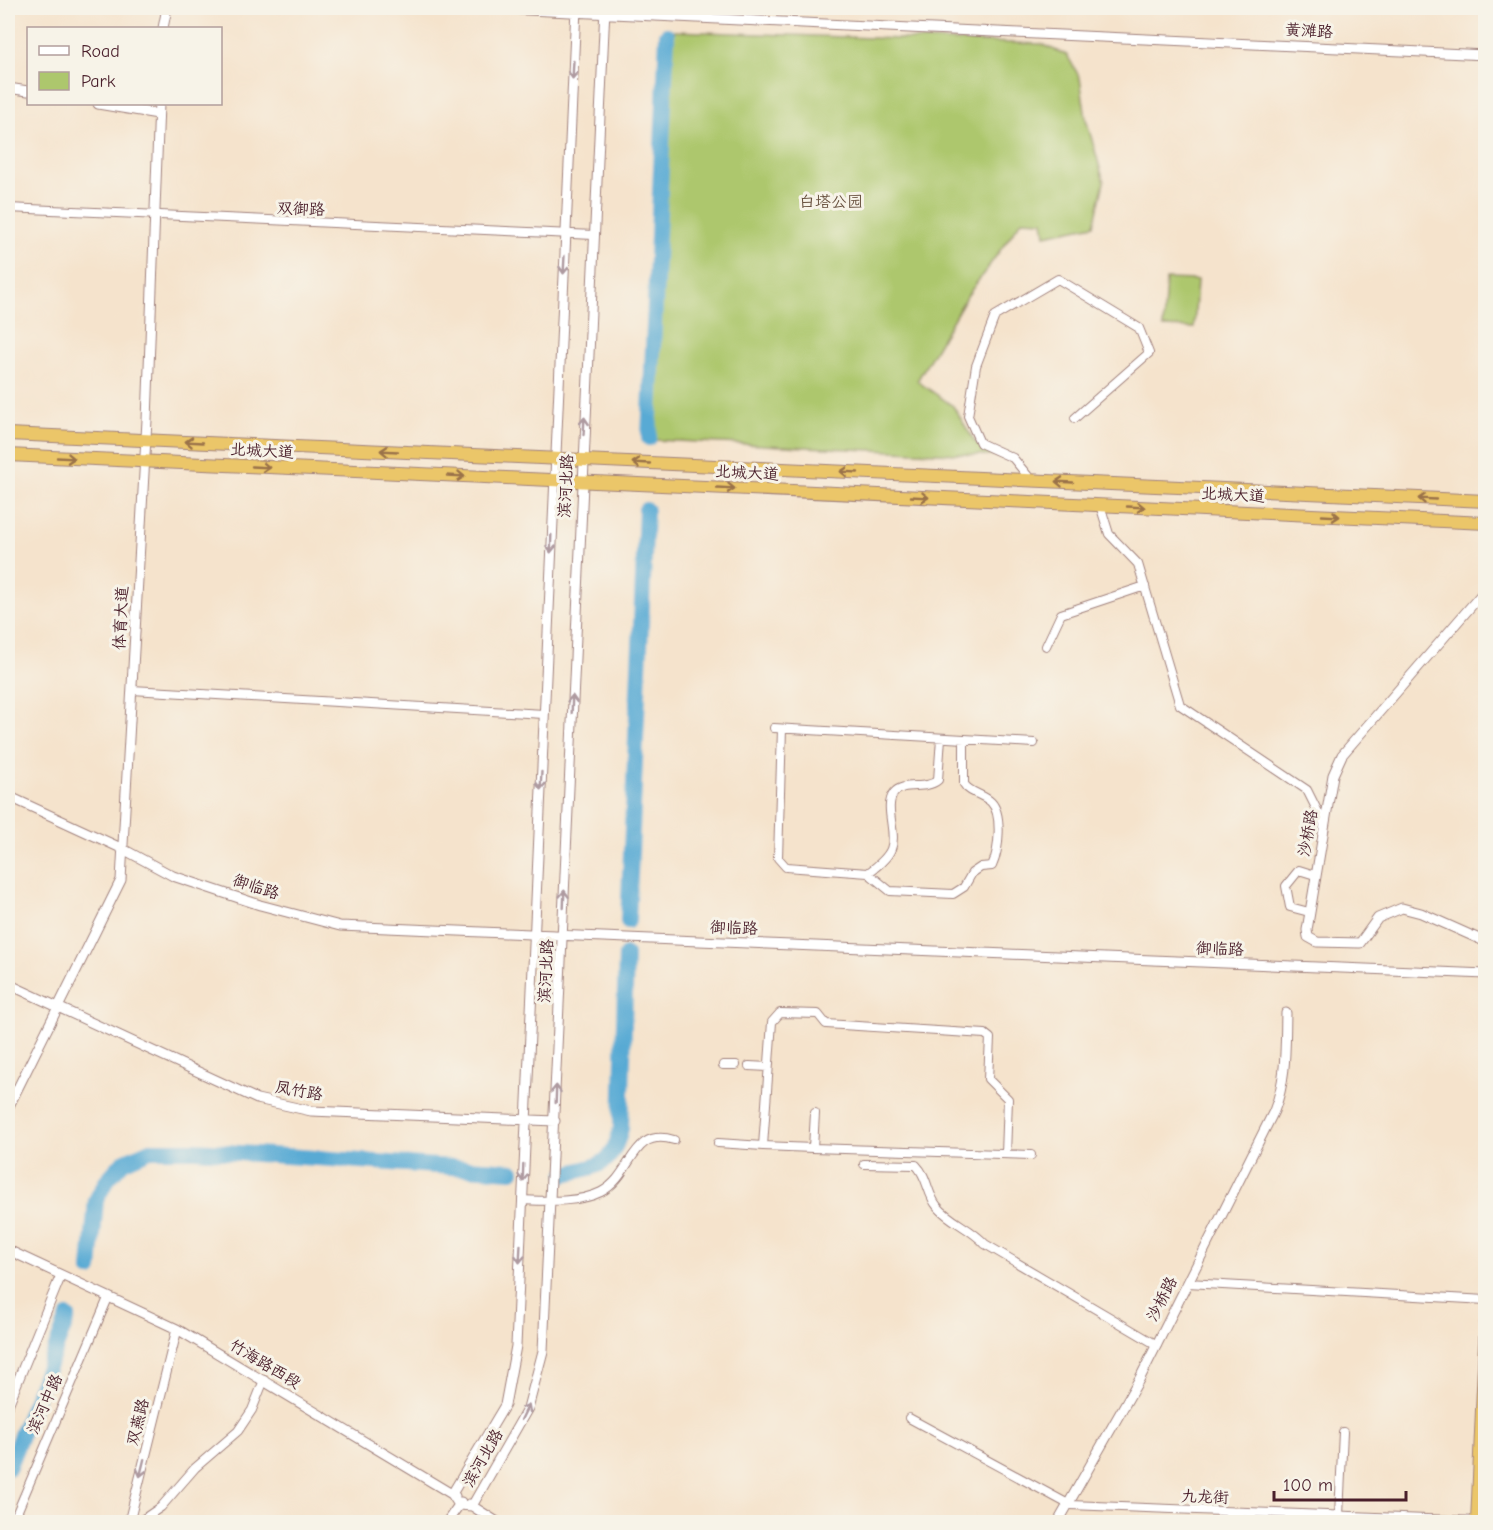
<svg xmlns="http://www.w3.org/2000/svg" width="1493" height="1530" viewBox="0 0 1493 1530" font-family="'Comic Neue','LXGW WenKai TC',sans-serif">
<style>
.green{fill:#adc76d;stroke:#7c734c;stroke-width:1.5}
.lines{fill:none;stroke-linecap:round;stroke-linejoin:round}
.river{stroke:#59aad4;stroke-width:16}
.minor-casing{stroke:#a0817c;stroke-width:10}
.tertiary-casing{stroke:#a0817c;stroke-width:11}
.trunk-casing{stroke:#a0817c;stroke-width:14}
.minor{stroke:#fff;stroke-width:8}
.tertiary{stroke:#fff;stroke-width:9}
.trunk{stroke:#ebc669;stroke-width:12}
.oneway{stroke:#ae9aa0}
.oneway2{stroke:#9a724a}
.labels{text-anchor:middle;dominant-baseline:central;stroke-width:6;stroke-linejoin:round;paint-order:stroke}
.street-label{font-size:16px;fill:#4a1f2b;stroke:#f7f3e8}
.park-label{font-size:16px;fill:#68513f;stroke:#f7f3e8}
</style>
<rect width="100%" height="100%" fill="#f7f3e8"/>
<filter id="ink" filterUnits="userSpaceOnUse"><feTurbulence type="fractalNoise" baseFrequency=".0167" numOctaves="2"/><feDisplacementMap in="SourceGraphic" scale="12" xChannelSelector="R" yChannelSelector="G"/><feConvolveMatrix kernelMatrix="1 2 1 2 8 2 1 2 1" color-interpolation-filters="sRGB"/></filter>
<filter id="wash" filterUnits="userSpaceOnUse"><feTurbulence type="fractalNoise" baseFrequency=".008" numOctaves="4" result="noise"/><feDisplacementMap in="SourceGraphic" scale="24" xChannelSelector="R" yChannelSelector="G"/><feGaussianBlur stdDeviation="1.35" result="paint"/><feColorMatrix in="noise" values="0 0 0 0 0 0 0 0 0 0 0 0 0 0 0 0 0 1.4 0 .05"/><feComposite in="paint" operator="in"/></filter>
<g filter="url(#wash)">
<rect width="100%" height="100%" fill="#f5e3cc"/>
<!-- green -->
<path class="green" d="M674 31 1041 44 1067 55 1080 78 1086 119 1104 182 1094 225 1045 235 1043 221 1022 220 965 299 917 381 953 406 975 442 1002 456 654 440Z
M1166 279 1197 280 1194 328 1163 327Z"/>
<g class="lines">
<!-- river -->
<path class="river" d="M649 438 667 35
M628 921 646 510
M565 1174C600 1165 612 1167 621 1128L626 955
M90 1269 96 1200 107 1180 123 1162 150 1150H195L512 1171
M8 1468 68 1317"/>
</g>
</g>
<g filter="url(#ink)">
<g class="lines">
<defs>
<path id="minor" d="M8 208 594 235
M1032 481 1013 458 980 443 968 416 976 366 995 316 1058 279 1139 328 1149 353 1075 418
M1100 505 1109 534 1138 564 1180 705 1307 790 1324 824
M1046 646 1061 614 1145 586
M132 690 544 714
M774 728 1034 743
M782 729 778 858 786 867 868 873 890 891 953 894 964 887 972 873 981 867 992 866C999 851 1003 814 991 802 983 794 969 793 964 784V739
M868 873C876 867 887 859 891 849 898 833 883 807 894 793 903 781 925 791 938 780L941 738
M1309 912 1290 907 1286 886 1299 870 1315 875
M723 1065H736
M749 1066 768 1067
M815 1113 813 1148 763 1146 772 1022 780 1013 818 1014 826 1024 985 1034 990 1038 988 1079 1008 1099 1006 1154
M718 1143 763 1146
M813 1148 1031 1155
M864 1164 916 1165C928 1177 927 1194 937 1206 950 1222 971 1228 985 1244L1157 1345
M522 1200C546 1201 579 1203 601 1192 634 1175 630 1127 674 1140
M1188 1283 1486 1300
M909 1418 1070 1505 1477 1521
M1339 1515 1343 1432
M13 1522 108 1298
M139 1522 161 1507 195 1468 238 1431 252 1410 264 1380"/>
<path id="tertiary" d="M484 8 1486 55
M163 28 167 8
M8 88 28 91
M98 104 158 114
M1486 589 1342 755 1333 775 1307 930 1308 937 1317 942 1360 943 1378 918 1402 908 1421 913 1486 942
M8 796 123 849 173 876 260 905 340 926 1486 974
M8 984 257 1099 311 1111 555 1121
M8 1108 121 880 147 420 159 104
M8 1250 177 1329 455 1496
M8 1405 61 1275
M469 1504 497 1522
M459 1505 472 1506 528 1408 543 1351 605 8
M459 1505 452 1494 505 1405 516 1346 576 8
M129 1522 177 1329
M447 1522 461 1502
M1058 1522 1140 1378 1274 1111C1287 1078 1285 1047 1286 1013"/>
<path id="trunk" d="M8 434 1486 501
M8 455 1486 523
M1477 1522 1486 1320"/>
</defs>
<!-- minor casing -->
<use href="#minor" class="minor-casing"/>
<!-- tertiary casing -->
<use href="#tertiary" class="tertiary-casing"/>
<!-- trunk casing -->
<use href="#trunk" class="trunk-casing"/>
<!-- minor -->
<use href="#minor" class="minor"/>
<!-- tertiary -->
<use href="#tertiary" class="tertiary"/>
<!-- trunk -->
<use href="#trunk" class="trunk"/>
</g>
<!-- one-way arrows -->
<defs><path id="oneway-shaft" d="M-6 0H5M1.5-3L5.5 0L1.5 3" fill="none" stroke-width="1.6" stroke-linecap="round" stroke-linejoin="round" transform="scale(1.5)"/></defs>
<g class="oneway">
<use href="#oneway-shaft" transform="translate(573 70) rotate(93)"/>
<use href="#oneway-shaft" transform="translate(564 265) rotate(93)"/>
<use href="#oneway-shaft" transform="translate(584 426) rotate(-87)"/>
<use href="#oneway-shaft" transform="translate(551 544) rotate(92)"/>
<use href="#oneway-shaft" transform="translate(572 704) rotate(-88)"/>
<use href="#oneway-shaft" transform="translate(541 781) rotate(93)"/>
<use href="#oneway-shaft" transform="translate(564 899) rotate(-88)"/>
<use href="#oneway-shaft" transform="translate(556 1094) rotate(-88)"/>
<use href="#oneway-shaft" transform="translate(523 1173) rotate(92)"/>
<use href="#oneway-shaft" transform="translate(520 1254) rotate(93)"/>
<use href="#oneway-shaft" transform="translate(525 1412) rotate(-64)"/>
<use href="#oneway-shaft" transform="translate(142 1468) rotate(104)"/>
</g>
<g class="oneway2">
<use href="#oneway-shaft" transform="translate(194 442) rotate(-177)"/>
<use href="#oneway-shaft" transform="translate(389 451) rotate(-177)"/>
<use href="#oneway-shaft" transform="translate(66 458) rotate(3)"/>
<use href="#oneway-shaft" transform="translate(641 463) rotate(-177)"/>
<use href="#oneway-shaft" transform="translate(261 467) rotate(3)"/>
<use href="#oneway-shaft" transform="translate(849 472) rotate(-177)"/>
<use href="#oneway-shaft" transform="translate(456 476) rotate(3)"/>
<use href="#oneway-shaft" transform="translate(1064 482) rotate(-177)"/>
<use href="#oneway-shaft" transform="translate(726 488) rotate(3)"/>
<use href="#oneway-shaft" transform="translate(920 497) rotate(3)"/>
<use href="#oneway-shaft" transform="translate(1427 499) rotate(-177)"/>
<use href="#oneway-shaft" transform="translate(1136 507) rotate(3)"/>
<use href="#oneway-shaft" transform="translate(1331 516) rotate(3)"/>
</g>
</g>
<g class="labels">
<!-- street labels -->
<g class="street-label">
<text transform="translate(1309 31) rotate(3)">黄滩路</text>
<text transform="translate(301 209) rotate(2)">双御路</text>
<text transform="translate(262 451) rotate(3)">北城大道</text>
<text transform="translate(747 473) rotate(3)">北城大道</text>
<text transform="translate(566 486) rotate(-87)">滨河北路</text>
<text transform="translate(1233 495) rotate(3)">北城大道</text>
<text transform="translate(121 618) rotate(-87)">体育大道</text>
<text transform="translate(1308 833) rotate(-80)">沙桥路</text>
<text transform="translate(256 887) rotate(18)">御临路</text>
<text transform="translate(734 928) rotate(2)">御临路</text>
<text transform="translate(1220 949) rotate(2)">御临路</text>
<text transform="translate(546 971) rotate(-87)">滨河北路</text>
<text transform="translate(299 1091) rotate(10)">凤竹路</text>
<text transform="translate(1162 1299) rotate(-63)">沙桥路</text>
<text transform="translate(265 1364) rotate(31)">竹海路西段</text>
<text transform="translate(45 1404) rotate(-66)">滨河中路</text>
<text transform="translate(138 1422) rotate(-76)">双燕路</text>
<text transform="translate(483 1458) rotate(-60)">滨河北路</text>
<text transform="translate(1205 1497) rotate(2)">九龙街</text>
</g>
<!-- park labels -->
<g class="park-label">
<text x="831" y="202">白塔公园</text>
</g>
</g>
<!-- margin -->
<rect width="1493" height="1530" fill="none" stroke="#f7f3e8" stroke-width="30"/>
<!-- legend -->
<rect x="27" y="27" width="195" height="78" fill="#f7f3e8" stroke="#b29e9c" stroke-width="1.5"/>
<rect x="39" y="46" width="30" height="9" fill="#ffffff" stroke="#b29e9c" stroke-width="1.5"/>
<text x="81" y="57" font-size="18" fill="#4a1f2b">Road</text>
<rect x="39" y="72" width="30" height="18" fill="#adc76d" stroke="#b29e9c" stroke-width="1.5"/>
<text x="81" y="87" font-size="18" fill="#4a1f2b">Park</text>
<!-- scale -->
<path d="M1274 1491v9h132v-9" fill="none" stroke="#4a1f2b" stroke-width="3"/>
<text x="1283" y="1491" font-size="18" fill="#4a1f2b" stroke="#f7f3e8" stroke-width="4.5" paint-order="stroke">100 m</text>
</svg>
